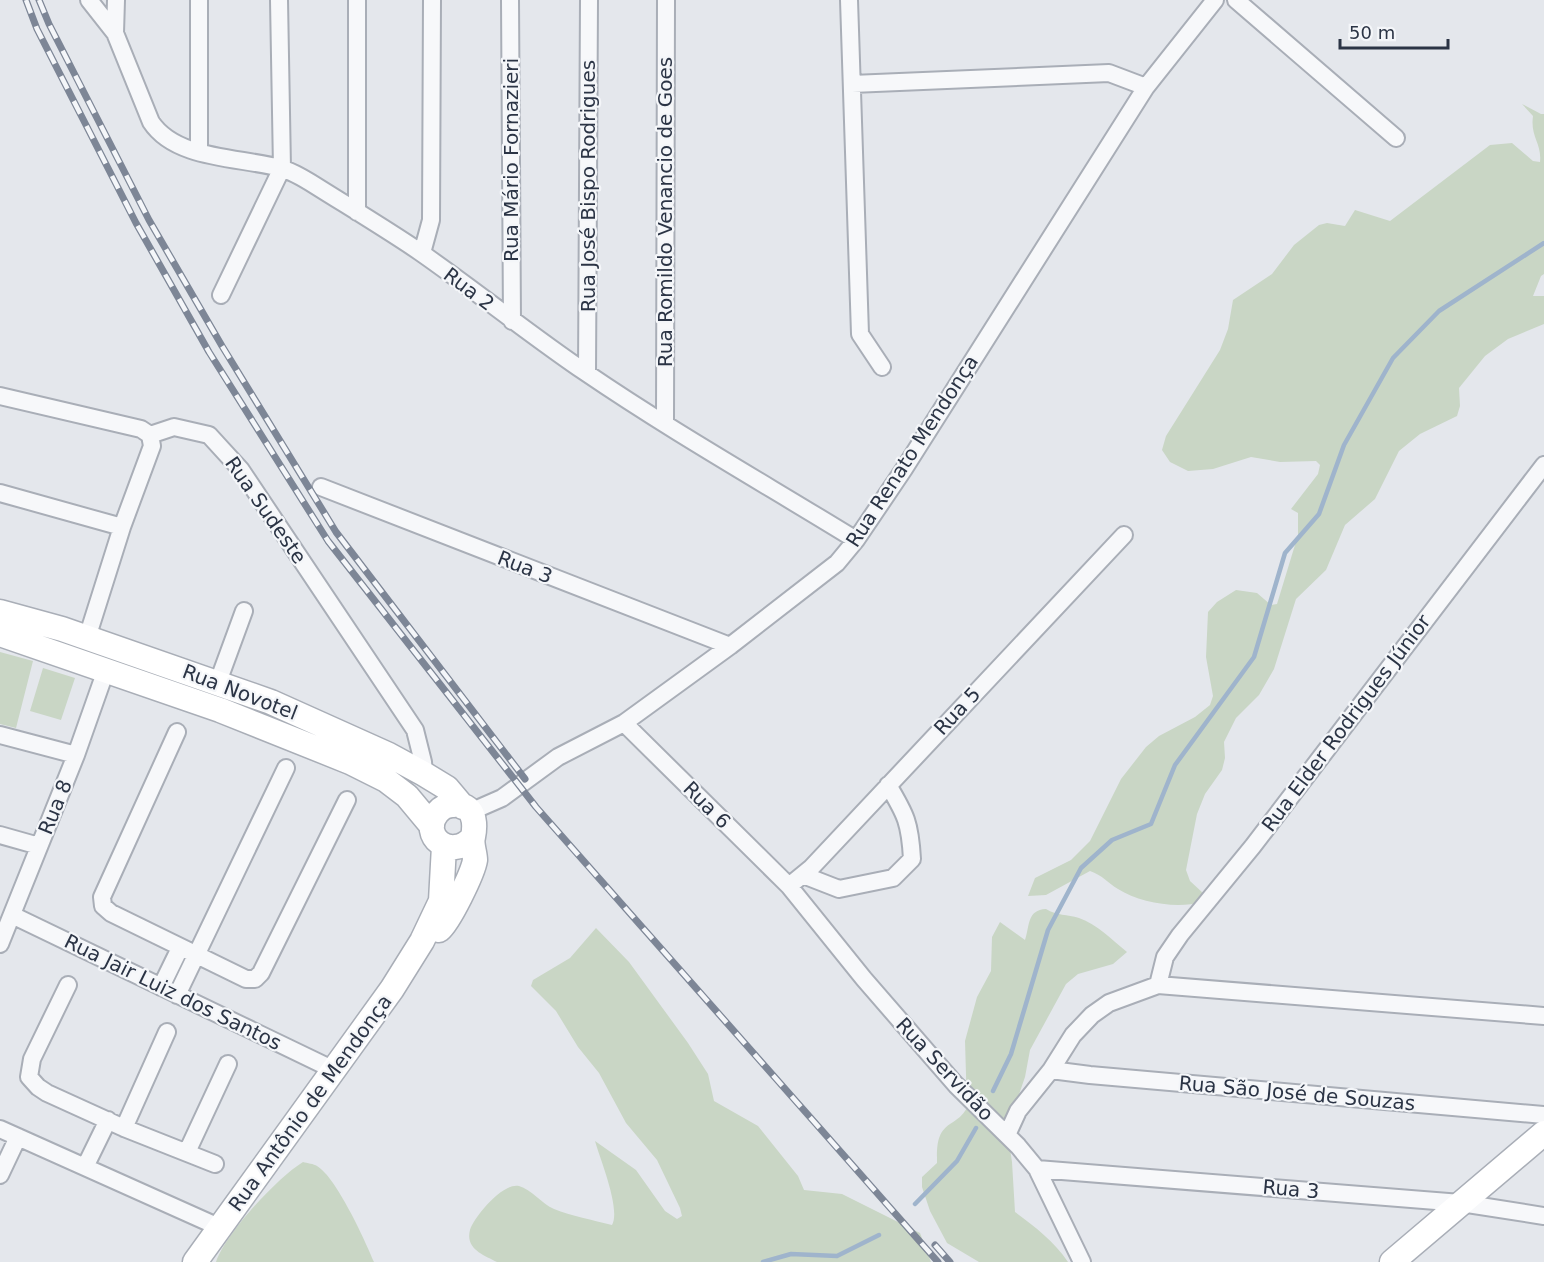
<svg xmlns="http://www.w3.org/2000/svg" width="1544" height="1262" viewBox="0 0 1544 1262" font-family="'DejaVu Sans',sans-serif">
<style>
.green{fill:#c9d6c5}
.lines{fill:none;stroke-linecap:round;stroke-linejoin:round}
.stream{stroke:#9fb4cc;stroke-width:4.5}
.street-casing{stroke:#a9aeb7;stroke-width:20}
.secondary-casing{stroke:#a9aeb7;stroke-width:27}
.street{stroke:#f7f8fa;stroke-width:16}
.secondary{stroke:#fff;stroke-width:24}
.rail-casing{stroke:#7d8696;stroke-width:7}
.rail{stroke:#f4f6f9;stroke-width:4.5;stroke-dasharray:14;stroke-linecap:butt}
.labels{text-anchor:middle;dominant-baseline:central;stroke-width:4.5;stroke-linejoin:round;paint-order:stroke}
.street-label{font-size:20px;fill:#2b3445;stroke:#f4f6f9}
</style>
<rect width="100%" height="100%" fill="#e4e7ec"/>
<!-- green -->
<path class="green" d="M1522 104 1541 114H1544V274L1541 276 1533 296H1544V324L1508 339 1485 356 1459 388 1460 406 1457 416 1420 434 1399 451 1375 499 1345 525 1326 570 1296 599 1274 669 1259 695 1236 718 1224 742 1225 758 1222 770 1205 794 1197 814 1186 870 1190 881 1203 893 1202 902C1177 909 1140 903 1118 889 1108 883 1102 875 1090 871L1046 895 1028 896 1035 878 1071 860 1090 841 1121 779 1146 747 1159 736 1195 717 1210 705 1213 696 1206 657 1208 612 1217 602 1236 590 1257 593 1271 605 1277 604 1298 535V513L1291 509 1318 474 1320 465 1316 461 1280 462 1251 457 1213 469 1188 471 1170 462 1162 450 1166 436 1220 350 1228 329 1233 300 1272 274 1294 245 1319 225 1327 223 1345 226 1355 210 1390 221 1490 145 1512 143 1533 161 1540 162C1542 143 1530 137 1533 116Z
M0 652 33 661 16 728 0 724Z
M43 668 75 678 61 720 30 711Z
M1046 909C1057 916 1067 914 1079 918 1097 924 1112 940 1127 952L1113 964 1078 974 1066 984 1030 1050 1025 1077 1007 1129 1012 1162 1015 1212C1035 1227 1054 1241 1068 1262H979L947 1243 930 1211 922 1187V1177L937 1163C937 1148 936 1133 950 1124 958 1119 962 1116 967 1108L965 1041 977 997 991 971 992 937 1000 922 1025 940C1030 925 1027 910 1046 909Z
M596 928 629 962 688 1043 708 1074 714 1101 758 1126 798 1176 804 1190 842 1194 920 1233 931 1262H497C484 1255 465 1249 470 1230 474 1217 503 1182 519 1186 531 1189 542 1204 554 1209 571 1216 593 1220 612 1225 621 1209 600 1159 595 1141L636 1170 665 1211 677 1219 682 1216 680 1208 657 1160 626 1123 599 1073 578 1047 556 1011 531 986 533 980 570 958Z
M303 1162C307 1163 314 1164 317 1166 336 1177 365 1240 374 1262H216C226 1233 277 1178 303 1162Z"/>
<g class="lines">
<!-- stream -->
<path class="stream" d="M993 1091 1011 1054 1048 930 1081 868 1112 840 1151 824 1175 765 1254 657 1285 553 1319 514 1344 445 1393 358 1439 311 1544 243
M915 1204 957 1161 976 1128
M763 1262 791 1254 837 1256 879 1235"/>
<defs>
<path id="street" d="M89 0 115 33 151 122C176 160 240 157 280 168 292 171 305 179 316 186 351 208 386 229 420 252 476 291 529 334 585 372 673 432 765 484 856 540
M199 0V152
M357 0V212
M510 0 512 321
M849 0 860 334 882 367
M1236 0 1396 138
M115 33 116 0
M852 84 1109 73 1146 87
M422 253 431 220 432 0
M221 295 282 168 279 0
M587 373 589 0
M0 396 141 429 150 435
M665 423 666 0
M150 435 174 427 209 435 241 470 415 730 423 762 424 774
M321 487 730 646
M0 493 122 527
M87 638 122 527 152 446 150 435
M218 682 244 611
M624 723 789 886 864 979 956 1085 1018 1146 1037 1169 1082 1262
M177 732 102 897 103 906 111 913 246 979H255L261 973 347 800
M0 735 76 755
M470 812 502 798 558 757 624 723 730 646 837 563 856 540 904 469 1146 87 1215 0
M0 835 39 846
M803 875 839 889 893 878 912 859C910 823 906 815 888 785
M789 886 811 868 1124 535
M12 915 334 1070
M0 944 76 755 106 670
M68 985 32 1059 29 1077 38 1087 47 1093 124 1128 215 1164
M1158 985 1165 957 1180 935 1253 846 1544 465
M161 987 180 948
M177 995 286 768
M1051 1070 1090 1075 1544 1115
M124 1128 167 1032
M0 1129 221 1228
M1007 1135 1018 1111 1051 1070 1073 1035 1092 1015 1109 1003 1158 985 1544 1016
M187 1152 228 1064
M85 1167 108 1120
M1037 1169 1461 1203 1544 1216
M0 1175 18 1137"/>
<path id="secondary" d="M0 612 62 629 271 702 389 755 424 774 447 788 463 807
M0 634 220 710 350 762 386 780 407 796 432 826
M439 930C449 922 473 873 475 860 475 853 471 844 473 837 476 822 474 803 453 805 446 805 441 808 437 813 419 836 451 861 472 838
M195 1262 392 989 422 941 441 901 444 846
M1392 1262 1544 1133"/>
</defs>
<!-- street casing -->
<use href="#street" class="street-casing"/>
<!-- secondary casing -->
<use href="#secondary" class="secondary-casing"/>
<!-- street -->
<use href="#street" class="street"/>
<!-- secondary -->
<use href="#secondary" class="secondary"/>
<defs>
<path id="rail" d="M26 0 37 29 136 223 209 352 328 541 536 807 938 1262
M39 0 49 24 149 220 222 346 336 532 525 779
M935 1245 950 1262"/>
</defs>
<!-- rail casing -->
<use href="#rail" class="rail-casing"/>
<!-- rail -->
<use href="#rail" class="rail"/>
</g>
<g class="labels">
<!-- street labels -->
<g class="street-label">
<text transform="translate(511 160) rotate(-90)">Rua Mário Fornazieri</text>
<text transform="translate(588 186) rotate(-90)">Rua José Bispo Rodrigues</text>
<text transform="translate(665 212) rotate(-90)">Rua Romildo Venancio de Goes</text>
<text transform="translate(469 289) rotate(37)">Rua 2</text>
<text transform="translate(912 451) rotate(-57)">Rua Renato Mendonça</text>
<text transform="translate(266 510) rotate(55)">Rua Sudeste</text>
<text transform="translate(525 567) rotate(21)">Rua 3</text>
<text transform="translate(240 692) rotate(21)">Rua Novotel</text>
<text transform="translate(957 711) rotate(-47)">Rua 5</text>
<text transform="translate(1346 723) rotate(-53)">Rua Elder Rodrigues Júnior</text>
<text transform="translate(707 805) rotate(45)">Rua 6</text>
<text transform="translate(55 807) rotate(-68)">Rua 8</text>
<text transform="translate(173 992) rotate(26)">Rua Jair Luiz dos Santos</text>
<text transform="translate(945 1069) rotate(47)">Rua Servidão</text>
<text transform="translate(1297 1093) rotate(5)">Rua São José de Souzas</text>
<text transform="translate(310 1103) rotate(-54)">Rua Antônio de Mendonça</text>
<text transform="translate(1291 1189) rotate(5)">Rua 3</text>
</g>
</g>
<!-- scale -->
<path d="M1340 39v9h108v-9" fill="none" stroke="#2b3445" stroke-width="3"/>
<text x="1349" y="39" font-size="18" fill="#2b3445" stroke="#f4f6f9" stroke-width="4.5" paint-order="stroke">50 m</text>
</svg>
